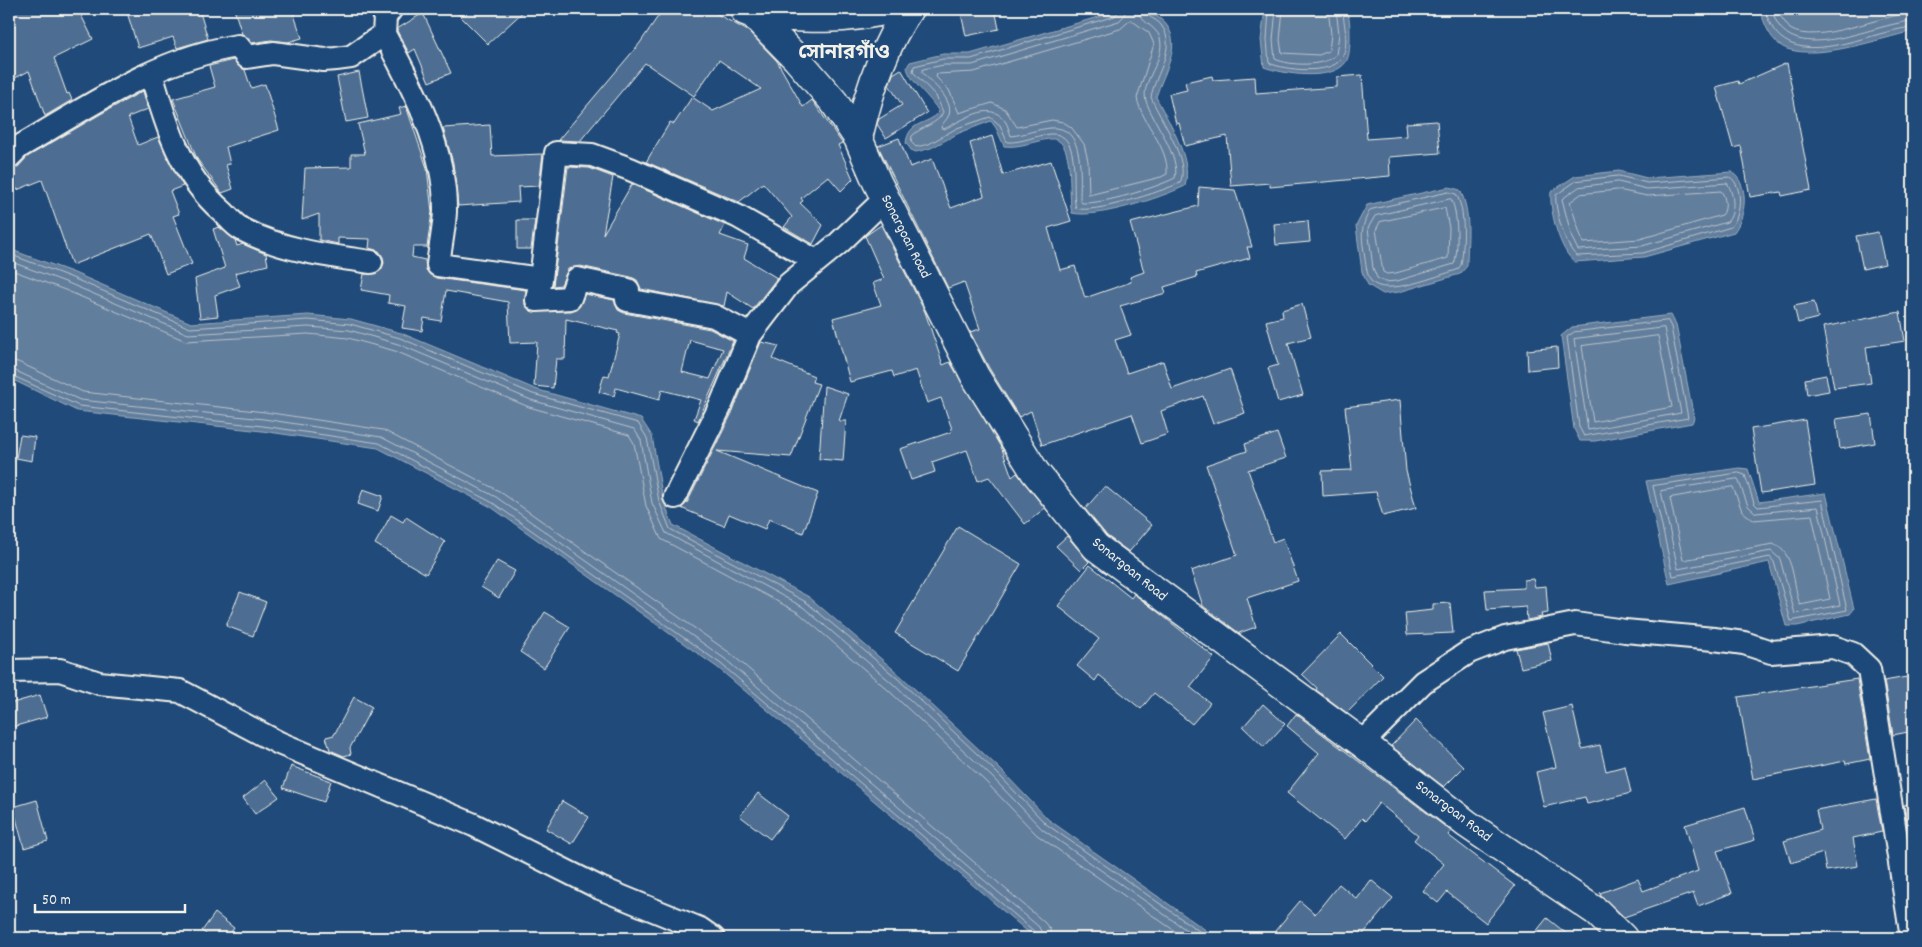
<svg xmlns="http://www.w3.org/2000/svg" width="1922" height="947" viewBox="0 0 1922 947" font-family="Dekko,'Noto Sans Bengali',sans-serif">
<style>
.water{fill:#627e9d;stroke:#9cacbb}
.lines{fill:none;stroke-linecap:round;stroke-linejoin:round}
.shore{stroke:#bac3ca;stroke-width:1}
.building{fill:#4d6e92;stroke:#f4f1e8;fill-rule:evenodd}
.street-casing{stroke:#f4f1e8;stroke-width:26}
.secondary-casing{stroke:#f4f1e8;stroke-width:31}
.street{stroke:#1f4a7a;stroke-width:22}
.secondary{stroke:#1f4a7a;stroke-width:28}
.labels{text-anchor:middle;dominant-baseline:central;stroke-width:5;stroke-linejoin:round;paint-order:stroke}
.street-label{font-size:15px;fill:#f4f1e8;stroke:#1f4a7a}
.district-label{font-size:20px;font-weight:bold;fill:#f4f1e8;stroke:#1f4a7a}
</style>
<rect width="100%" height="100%" fill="#1f4a7a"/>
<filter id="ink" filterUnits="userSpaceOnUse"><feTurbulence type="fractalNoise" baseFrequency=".02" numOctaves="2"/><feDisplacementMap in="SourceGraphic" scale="10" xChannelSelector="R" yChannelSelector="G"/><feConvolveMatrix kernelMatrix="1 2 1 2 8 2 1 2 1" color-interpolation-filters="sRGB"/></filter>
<g filter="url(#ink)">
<!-- water -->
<path class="water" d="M1126 9C1157 9 1181 26 1170 60 1166 73 1160 84 1156 97 1168 121 1193 159 1185 186 1160 198 1097 219 1072 213 1067 196 1077 135 1049 139 1034 141 1020 148 1004 146L996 128 991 121 959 133 931 148 916 152 911 150 906 143C909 120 927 126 939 112 931 97 909 81 907 67L910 62 943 54H970Z
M1265 9H1346C1350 17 1350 27 1350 36 1350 43 1350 56 1346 62 1332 82 1283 74 1264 67L1261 40Z
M1760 9H1913V31C1879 39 1820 60 1787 49 1771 43 1764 24 1760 9Z
M1619 171 1647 178 1732 172C1750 186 1746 216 1734 232L1644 257 1575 262C1560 252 1549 210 1551 192L1575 176Z
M1449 187 1460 190C1472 213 1467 242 1467 266L1460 274 1399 292 1383 294 1368 285 1362 272 1356 226 1367 205Z
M9 249 72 272 191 323 308 315 351 319 401 333 535 389 641 419 652 436 663 500 673 525 809 597 900 675 1000 769 1049 820 1217 938H1035L718 668 491 507 378 448 262 431 77 411 9 378Z
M1671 315 1676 325 1694 418 1692 423 1595 441H1580L1574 429 1561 336 1572 327Z
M1739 468 1748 469 1759 502 1826 493 1854 609 1850 614 1797 626H1786L1769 562 1669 584 1646 481Z"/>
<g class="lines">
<!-- shore -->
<path class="shore" d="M1120 9 1115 16 971 59H943L914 66 913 72 936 96 943 112C938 125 921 126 912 136L911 142 916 147 929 144 957 128 990 117 1000 125 1007 142C1022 143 1036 135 1050 134 1084 131 1070 190 1076 208 1092 215 1162 191 1180 183 1191 161 1159 118 1151 97 1155 74 1178 47 1161 25 1156 18 1146 18 1144 9
M1126 9 1124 16 1119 21 972 65H944L923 69 922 72C931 83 954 99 949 115 947 120 942 123 941 128L944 129C962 121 990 99 1005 121 1008 125 1009 131 1011 136 1024 135 1037 129 1050 128 1086 124 1080 178 1080 200L1082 203C1104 204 1155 188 1175 178 1181 157 1152 120 1146 101 1140 81 1166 60 1160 38 1156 25 1139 23 1138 9
M1269 9 1267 40 1269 63C1284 70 1330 75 1341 59 1350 47 1344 22 1342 9
M1276 9 1273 40 1275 59C1290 66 1323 67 1336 55L1339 34 1336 9
M1283 9 1280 40 1282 53 1319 55 1329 51 1331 34 1328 9
M1765 9C1782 81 1866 31 1913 27
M1772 9C1786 72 1872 23 1913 21
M1779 9 1781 17 1790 29C1816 46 1882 14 1913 13
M1131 20 1149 33 1154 44 1137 98C1142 124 1169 146 1167 174L1161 177 1089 195 1088 161 1084 144 1071 127 1063 122 1052 120 1017 127 1005 109 992 103 959 113 949 90 936 77 937 74 974 72 1120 29Z
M1619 176 1647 183 1730 177C1744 187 1741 216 1731 227L1643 253 1577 256C1566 249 1554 208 1556 195L1576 181Z
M1618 182 1647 189 1727 183C1734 193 1736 213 1727 222L1642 246 1578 250 1572 238 1562 199 1579 187Z
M1618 190 1647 196 1721 191C1726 197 1727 210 1722 215L1640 239 1583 243 1570 202 1581 194Z
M1449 192 1456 194C1466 210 1464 247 1461 265L1457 270C1438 275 1385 298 1371 281 1367 275 1366 266 1365 259 1362 237 1359 230 1370 210Z
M1451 199C1458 210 1459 252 1454 264L1397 281 1385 282 1377 278 1373 268 1368 228 1375 216Z
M1445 208 1449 228 1448 258 1396 273 1387 274 1383 272 1376 230 1380 222Z
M9 254 70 277 190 328 308 320 350 324 400 338 533 394 638 423 647 438 659 501 670 529 806 602 897 678 996 772 1046 824 1209 938
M9 261 68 283 188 334 308 327 349 330 398 344 531 400 634 429 641 440 652 503 666 533 803 607 892 683 992 777 1042 829 1198 938
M9 269 65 290 186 341 308 334 348 338 395 351 529 407 629 435 634 443 646 506 661 539 799 613 887 689 986 782 1037 835 1185 938
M1668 321 1671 327 1688 418 1584 436 1579 427 1567 337 1574 332Z
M1664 328 1681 413 1588 430 1574 339Z
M1658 336 1672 407 1593 422 1582 346Z
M9 360 18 362 83 392 265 412 383 430 499 491 730 653 1044 922 1050 929 1051 938
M9 368 80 400 264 419 381 437 496 497 725 659 1039 927 1044 938
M9 374 79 406 263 426 379 443 493 503 721 664 1035 932 1038 938
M1739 473 1745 475 1754 503 1758 507 1822 500 1847 610 1791 621 1774 562 1770 557 1673 576 1653 486Z
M1738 479 1748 506 1756 513 1818 507 1840 605 1795 614 1780 559 1771 551 1678 569 1661 491Z
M1733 487 1742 511 1753 520 1812 515 1830 599 1800 605C1793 586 1795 551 1773 544L1683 560 1670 498Z"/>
</g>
<!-- building -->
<path class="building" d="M9 9H78L93 39 54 58 67 94 69 93 72 100 45 116 29 71 9 81Z
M126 9H199L208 39 177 48 173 37 138 48Z
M234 9H292L302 38 288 42 271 40 252 43 242 34Z
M453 9H526L488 44Z
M663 9H708L748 31 777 61 803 107 812 100 842 143 838 145 853 179 841 191 828 176 801 198 803 201 800 203 823 225 813 244 784 227 792 217 763 183 739 202 646 162 670 122 674 124 692 97 713 111 761 89 719 60 694 96 645 63 580 141 558 140 640 43Z
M960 9H995L999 29 966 36Z
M423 13 451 73 429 82 415 49 409 53 397 31V29Z
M233 60 245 70 251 88 265 84 279 130 226 147 230 164 226 165 233 189 222 193 197 159 173 99 215 87 209 66Z
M1787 63 1811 190 1782 196 1781 192 1750 197 1741 146 1733 148 1716 87 1738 81 1739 84Z
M901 69 927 113 886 138 877 124 879 119 902 105 889 85 893 74Z
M359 72 368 118 346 122 337 77Z
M1362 75 1367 139 1407 136 1406 123 1437 121 1440 153 1389 157 1390 176 1270 187V183L1231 186 1227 136 1185 146 1179 123 1176 124 1169 94 1187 90 1185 82 1212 76 1213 80 1255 77 1256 93 1337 87V77Z
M143 91 148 109 128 117 138 145 158 137 183 186 170 191 179 214 173 216 192 264 166 274 151 234 72 265 42 180 17 190 9 170 18 167 27 157 104 112Z
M406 106 427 168 432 212 427 247H413L412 257 425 260 426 270 436 278 526 290 525 305 531 311H571L578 308 585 294 614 300 618 310 624 313 710 329 733 341 698 421 694 419 701 400 662 390 659 400 616 388 614 396 599 392 604 375 609 376 620 334 617 333 618 331 566 319 565 359H556L553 388 534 386 537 342 510 343 508 302 446 291 441 321 424 318 422 331 402 328 406 306 388 303 389 295 361 290 364 274H375L381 270 384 263 383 257 379 251 369 248 370 239 338 238V244L319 240V214L302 220 305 168 351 167V154H365L358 124 401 114 399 108ZM690 340 723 349 710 379 682 372Z
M490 125 492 156 543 154 539 186 518 187 519 202 458 206 453 163 443 128Z
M992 136 1003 175 1051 161 1071 221 1048 228 1060 270 1075 266 1085 298 1131 282 1130 277 1144 272 1130 223 1198 206 1199 187 1235 190 1252 247H1247L1250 258 1196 273 1197 277 1164 287 1166 293 1120 306 1131 335 1115 340 1127 373 1163 361 1172 389 1230 369 1245 413 1213 424 1203 396 1161 411 1168 434 1142 443 1132 414 1042 445 1031 411 1019 417 989 368 970 332 980 329 964 282 948 288 878 146 899 138 910 167 932 159 951 208 984 196 970 143Z
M568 167 589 168 613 177 603 234 632 184 725 225 720 235 748 245 744 258 777 278 753 309 727 292 724 306 641 289 637 280 631 277 580 266 568 269 561 285 553 286Z
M517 220H535L531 249H517Z
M1308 221 1310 242 1276 245 1274 224Z
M881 225 925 312 943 365 950 362 1002 449 1012 477 1017 473 1045 508 1025 524 989 477 978 481 967 450 932 462 935 472 911 480 900 449 951 432 952 429 941 398 927 403 916 370 894 377 892 371 850 382 833 318 881 305 873 283 884 279 865 236Z
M219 227 235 240 237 246 243 244 266 254 268 265 235 273 240 286 215 295 218 316 200 318 195 279 225 268 213 229Z
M1878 232 1885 264 1863 269 1856 236Z
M1814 302 1818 318 1798 323 1794 306Z
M1302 304 1311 337 1288 343 1303 395 1278 402 1268 368 1278 365 1266 321 1283 317 1282 310Z
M1900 312 1905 341 1866 347 1871 383 1834 388 1823 327Z
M761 342 779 346 773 359 814 376 812 382 819 384 791 457 717 451 818 493 803 533 769 519 765 529 729 514 724 526 681 508 687 503 732 413Z
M1557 347 1558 367 1528 370 1527 350Z
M1826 375 1829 391 1807 395 1805 379Z
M824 386 848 394 839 421H846L843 461 819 459Z
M1400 400 1406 471 1416 508 1383 516 1376 492 1323 496 1322 471 1352 470 1345 407Z
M1871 414 1875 443 1840 449 1836 419Z
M1805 420 1815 485 1761 493 1751 429Z
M1277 433 1286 458 1248 470 1273 542 1283 538 1298 581 1247 598 1256 627 1239 633 1203 606 1191 571 1237 555 1206 465 1247 451 1245 444Z
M20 435 35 437 32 461 16 458Z
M1105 486 1152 525 1129 552 1107 536 1085 509Z
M363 489 383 496 378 511 358 504Z
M391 515 403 522 406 517 445 542 426 574 375 544Z
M958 526 1021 564 958 671 895 633Z
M1067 536 1089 562 1081 570 1056 546Z
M497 561 515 571 499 598 481 587Z
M1090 565 1131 598 1134 594 1158 612 1214 657 1190 687 1210 703 1192 724 1154 693 1141 709 1099 675 1095 681 1077 666 1099 639 1058 606Z
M1533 579 1535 587 1546 586 1548 613 1541 614 1542 617 1527 620 1526 607 1487 610 1485 590 1524 588V580Z
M240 592 266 602 253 636 226 626Z
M1450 603 1453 633 1407 635 1405 613 1433 610V604Z
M545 612 570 627 544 668 520 652Z
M1341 634 1383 676 1347 713 1316 690 1317 688 1302 674Z
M1548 643 1552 661 1521 668 1516 649Z
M1907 677 1913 713V731L1893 735 1884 681Z
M1857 679 1870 759 1846 764 1845 761 1753 779 1738 697Z
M40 695 47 717 9 728V704Z
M354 697 372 707 350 748 351 754 344 756 330 750 326 737 334 735Z
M1263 704 1285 724 1264 747 1243 727Z
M1572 706 1582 749 1600 745 1606 771 1625 766 1631 793 1587 804 1585 797 1544 807 1536 772 1556 767 1543 713Z
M1296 714 1451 831 1448 835 1515 886 1486 923 1447 892 1438 903 1423 891 1444 864 1414 840 1418 835 1379 803 1365 821 1362 818 1345 839 1287 793 1319 753 1287 726Z
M1416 720 1464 767 1444 787 1391 746Z
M291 766 331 781 324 802 283 788Z
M266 780 279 797 255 814 243 798Z
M758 793 788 816 770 839 740 816Z
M1876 799 1882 832 1853 838 1858 866 1826 871 1823 853 1791 863 1784 841 1820 830 1816 810Z
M37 800 48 841 24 848 13 807Z
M562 801 589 817 572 844 546 829Z
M1913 803V826L1908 827 1904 805Z
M1745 807 1755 840 1717 851 1732 893 1698 906 1693 893 1624 917 1601 896 1600 893 1638 879 1643 891 1698 871 1685 825Z
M1371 880 1393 898 1360 938H1284L1275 931 1300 901 1315 914 1339 884 1357 899Z
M215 913 234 928 227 938H211L202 931Z
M1547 918 1572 938H1531Z"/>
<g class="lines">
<defs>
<path id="street" d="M384 34 385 17 391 9
M151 73C166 125 181 176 223 212 229 218 235 226 243 230 282 250 328 256 371 262
M9 157 19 147C88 107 157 58 238 46L247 57 273 53 324 60 336 59 351 57 384 34C413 88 446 148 445 212 444 230 440 248 438 265L541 279 537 300 570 298 577 279 628 290 627 300 714 316 750 335
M541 279 556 153 592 155 630 169 737 216 816 261
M675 497 720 407 750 335 789 284 839 243 885 199
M9 671 60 670 99 683 180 691 279 743 474 825 600 888 700 929 713 938
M1362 743 1423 682 1469 652 1505 638 1575 624 1625 631 1714 639 1744 643 1771 652 1833 647 1853 654 1869 669 1912 938"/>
<path id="secondary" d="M745 11 753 14C804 18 841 22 892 9
M753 14 797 59 834 102 858 138 877 182 975 376 1035 472 1096 547 1362 743 1467 824 1597 912 1623 938
M858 138C868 95 883 46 909 9"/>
</defs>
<!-- street casing -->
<use href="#street" class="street-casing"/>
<!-- secondary casing -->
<use href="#secondary" class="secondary-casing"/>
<!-- street -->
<use href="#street" class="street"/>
<!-- secondary -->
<use href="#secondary" class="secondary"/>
</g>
</g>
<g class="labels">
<!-- street labels -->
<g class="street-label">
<text transform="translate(905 237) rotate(63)">Sonargoan Road</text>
<text transform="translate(1129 570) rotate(39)">Sonargoan Road</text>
<text transform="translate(1453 812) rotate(37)">Sonargoan Road</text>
</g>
<!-- district labels -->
<g class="district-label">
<text x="844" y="54">সোনারগাঁও</text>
</g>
</g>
<!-- margin -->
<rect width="1922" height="947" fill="none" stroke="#1f4a7a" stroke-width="30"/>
<rect x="15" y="15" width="1892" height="917" fill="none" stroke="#f4f1e8" stroke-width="2" filter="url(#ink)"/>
<!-- scale -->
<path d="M35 904v8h150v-8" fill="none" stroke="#f4f1e8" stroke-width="2.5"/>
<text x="42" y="904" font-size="15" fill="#f4f1e8" stroke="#1f4a7a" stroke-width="4" paint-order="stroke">50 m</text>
</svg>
